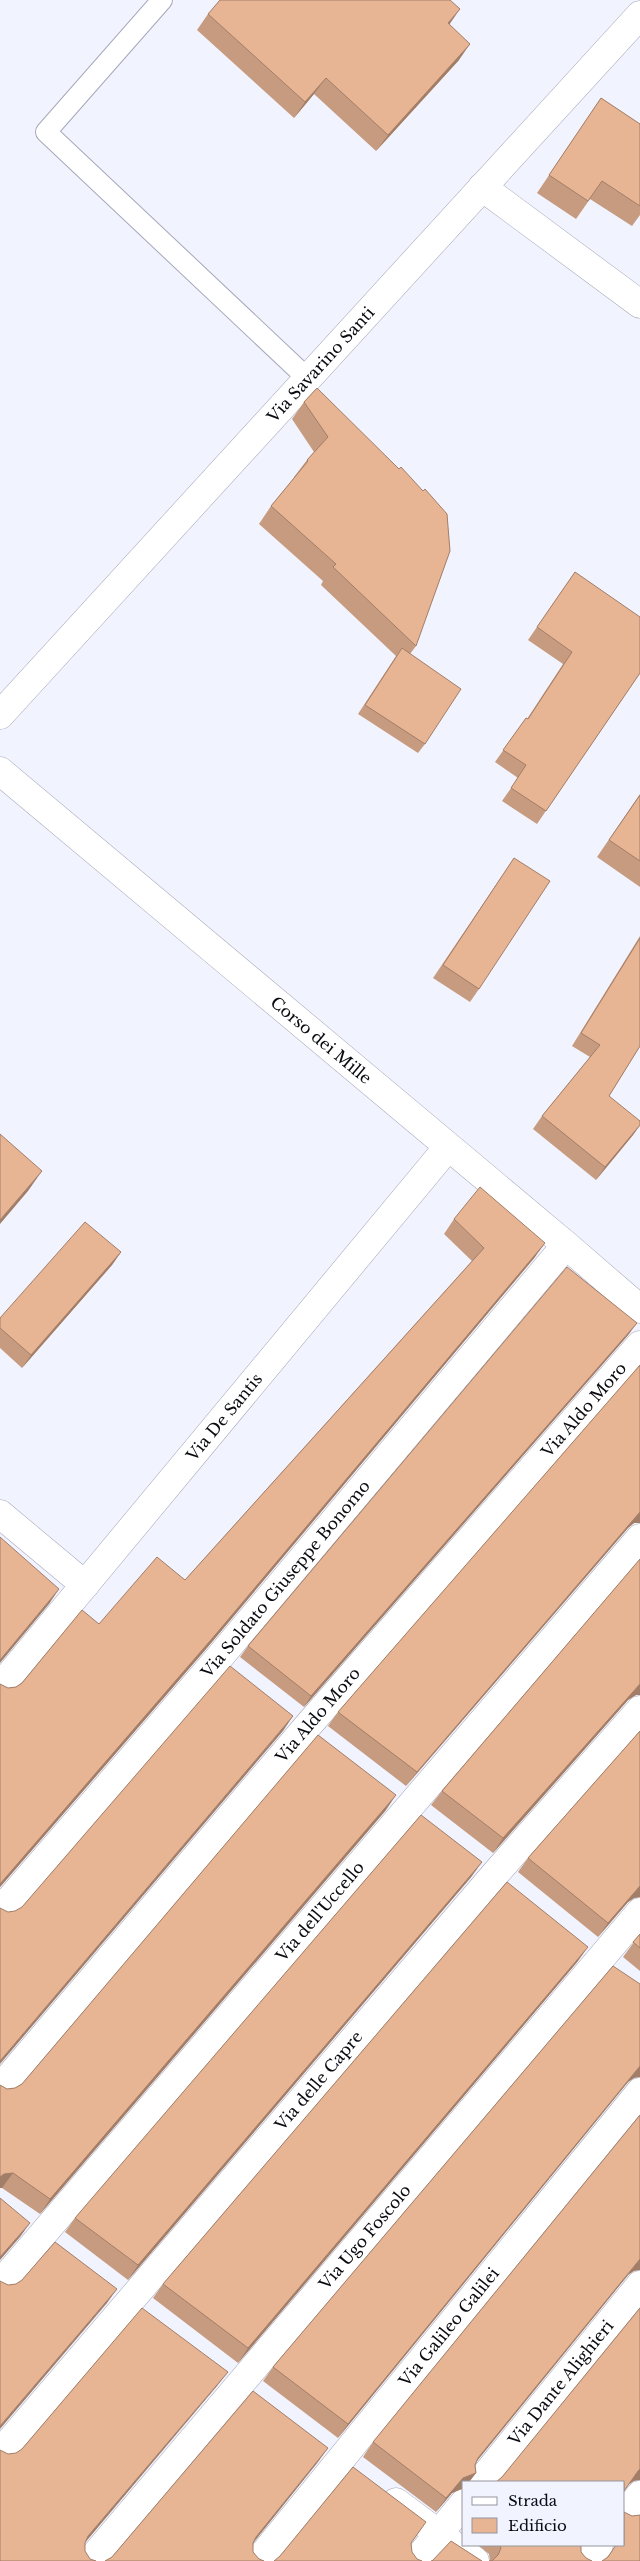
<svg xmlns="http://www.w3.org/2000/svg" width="640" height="2561" viewBox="0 0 640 2561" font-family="'Libre Baskerville',serif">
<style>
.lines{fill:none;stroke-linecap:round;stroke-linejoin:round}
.service-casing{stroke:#a5a8b9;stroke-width:22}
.minor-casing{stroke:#a5a8b9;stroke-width:29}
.tertiary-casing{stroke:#a5a8b9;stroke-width:29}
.service{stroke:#fff;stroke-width:20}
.minor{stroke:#fff;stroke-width:28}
.tertiary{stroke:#fff;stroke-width:28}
.wall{fill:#c79b7f}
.shaded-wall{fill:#a27e68}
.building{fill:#e7b494;stroke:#a27e68}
.labels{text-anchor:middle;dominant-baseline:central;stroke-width:5;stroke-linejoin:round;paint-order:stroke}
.street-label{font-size:16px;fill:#0a0b11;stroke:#f1f3fe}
</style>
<rect width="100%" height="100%" fill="#f1f3fe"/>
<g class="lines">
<defs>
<path id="service" d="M162 0 46 132 307 378"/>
<g id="minor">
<path d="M482 187 640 304"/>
<path id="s1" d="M0 715 640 15"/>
<path d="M0 1514 85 1585"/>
<path id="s2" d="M0 1687 448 1147"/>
<path id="s3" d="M0 1911 218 1659 566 1245"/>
<path id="s4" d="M0 2088 305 1729 640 1345"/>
<path id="s5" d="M0 2284 640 1538"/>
<path id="s6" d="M0 2453 495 1874 640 1710"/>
<path id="s7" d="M480 2482 640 2285"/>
<path d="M396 2502 475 2561"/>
<path d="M624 2515 640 2495"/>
<path id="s8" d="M90 2561 640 1912"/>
<path id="s9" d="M258 2561 640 2092"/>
<path d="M416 2561 464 2503"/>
<path d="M586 2561 599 2545"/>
</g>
<g id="tertiary">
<path id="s10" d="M0 771 566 1245 640 1309"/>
</g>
</defs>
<!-- service casing -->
<use href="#service" class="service-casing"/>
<!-- minor casing -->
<use href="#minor" class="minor-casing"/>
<!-- tertiary casing -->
<use href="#tertiary" class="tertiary-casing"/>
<!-- service -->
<use href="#service" class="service"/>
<!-- minor -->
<use href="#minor" class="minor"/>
<!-- tertiary -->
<use href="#tertiary" class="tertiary"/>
</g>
<!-- wall -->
<path class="wall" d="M208 14 450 25 459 60 376 151 314 94 294 118 197 30Z
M601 98 640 124V215L632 226 590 199 576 219 537 193Z
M317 388 416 646 410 654 425 744 418 753 358 714 396 656 321 585 323 581 259 524 271 506 295 477H294L307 460 314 452 292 419 304 402Z
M575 572 640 673 537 824 502 801 518 778 495 762 526 718 527 719 563 664 528 640Z
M640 794V887L597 857Z
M514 858 479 989 470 1002 433 978Z
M640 936V1046L609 1096 640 1125 633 1135 596 1180 533 1129 542 1116 590 1057 572 1046Z
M454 1219 535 1257 206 1649 0 1887V1684L8 1688 16 1687 99 1624 185 1580 472 1261 444 1234Z
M121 1252 112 1265 22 1368 0 1348V1318Z
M629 1334 304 1707 240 1657 248 1646Z
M640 1365V1523H634L628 1528 406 1786 328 1726 338 1712Z
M640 1559V1695H636L628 1700 493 1853 431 1805 442 1791Z
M640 1731V1897L634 1898 628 1902 598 1937 518 1872 528 1858Z
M386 1810 40 2214 2 2188H0V2085L7 2089 15 2088 22 2084Z
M472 1876 128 2280 65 2232 75 2218Z
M640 1934V1971L623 1957Z
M578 1961 238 2363 153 2298 163 2284Z
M640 1984 634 2078 628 2082 338 2438 263 2381 273 2367Z
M634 2271 628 2275 476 2462 475 2465 476 2473 469 2482H464V2488L452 2493 436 2512 363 2457 373 2442Z
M478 2545H581L490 2561 489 2554Z"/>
<!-- shaded-wall -->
<path class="shaded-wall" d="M460 9 449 25 448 23Z
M470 44 459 60 376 151 388 135Z
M326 78 314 94 294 118 305 102Z
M640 1125 633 1135 596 1180 605 1167Z
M42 1171 28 1191 0 1224V1220Z
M545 1243 535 1257 206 1649 0 1887V1884Z
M121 1252 112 1265 22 1368 31 1355Z
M637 1323 629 1334 304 1707 311 1696Z
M640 1512V1523H634L628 1528 406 1786 417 1772Z
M59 1589 49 1604 0 1663V1660Z
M640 1684V1695H636L628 1700 493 1853 503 1838Z
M293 1716 283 1731 0 2064V2061Z
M396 1795 386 1810 40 2214 50 2199Z
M482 1862 472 1876 128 2280 138 2265Z
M640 1886V1897L634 1898 628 1902 598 1937 608 1923Z
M588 1947 578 1961 238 2363 248 2348Z
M640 2066V2077L634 2078 628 2082 338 2438 348 2424Z
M13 2173 2 2188H0V2177L4 2174Z
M30 2223 20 2237 0 2260V2257Z
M640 2259V2270L634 2271 628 2275 468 2472 478 2458Z
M117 2289 107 2303 0 2429V2426Z
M228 2372 217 2386 78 2551 88 2536Z
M328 2448 318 2462 246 2552 256 2537Z
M640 2469V2480L634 2481 628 2485 638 2471Z
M476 2473 469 2482H464V2488L452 2493 436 2512 446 2498 463 2478Z"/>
<!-- building -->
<path class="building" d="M220 0H450L460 9 448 23 470 44 388 135 326 78 305 102 208 14Z
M601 98 640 124V206L602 181 588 201 549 175Z
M317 388 399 469 401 467 423 491 425 489 447 514 450 551 416 646 333 567 336 564 271 506 308 461 307 460 328 437 304 402Z
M575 572 640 617V673L546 811 511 788 526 765 503 750 526 718 528 719 572 652 537 627Z
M402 648 461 689 425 744 365 705Z
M640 795V861L609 840Z
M514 858 550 881 479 989 443 965Z
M640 938V1046L609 1096 640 1121V1125L605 1167 542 1116 600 1045 581 1033Z
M0 1134 42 1171 0 1220Z
M480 1187 545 1243 216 1634 0 1884V1684L8 1688 16 1687 22 1683 82 1610 99 1624 157 1557 185 1580 484 1248 454 1219Z
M85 1222 121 1252 31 1355 0 1328V1318Z
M567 1267 637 1323 311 1696 248 1646Z
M640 1365V1512L417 1772 338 1712Z
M0 1537 59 1589 0 1660Z
M640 1559V1684L503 1838 442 1791Z
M230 1666 293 1716 0 2061V1908L8 1912 15 1911 22 1907Z
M640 1731V1886L608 1923 528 1858Z
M318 1735 396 1795 50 2199 13 2173 4 2174 0 2177V2085L7 2089 15 2088 22 2084Z
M421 1815 482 1862 138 2265 75 2218Z
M507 1882 588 1947 248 2348 163 2284Z
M640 1934V1948L633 1942Z
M613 1966 640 1984V2066L348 2424 273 2367Z
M640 2115V2259L478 2458 475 2465 476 2473 463 2478 446 2498 373 2442Z
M0 2198 30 2223 0 2257Z
M55 2242 117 2289 0 2426V2281L8 2285 16 2284 22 2280Z
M142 2308 228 2372 88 2536 85 2543V2551L90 2559 96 2561H0V2450L8 2454 16 2453 22 2449Z
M640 2308V2469L638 2471 624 2491V2482H493H496L502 2477Z
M253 2391 328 2448 256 2537 253 2543V2552L259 2559 264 2561H105L112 2557Z
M353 2467 426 2522 411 2543 412 2552 417 2559 422 2561H274L280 2556Z
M624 2512 632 2516 640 2515V2561H602L608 2557 616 2545H624Z
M451 2541 482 2561H431H432Z
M500 2545H581V2552L586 2558 592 2561H489H492L498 2555 501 2548Z"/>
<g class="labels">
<!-- street labels -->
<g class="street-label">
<text stroke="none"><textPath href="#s1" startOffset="475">Via Savarino Santi</textPath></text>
<text stroke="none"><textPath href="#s10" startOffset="419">Corso dei Mille</textPath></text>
<text stroke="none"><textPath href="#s4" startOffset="895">Via Aldo Moro</textPath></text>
<text stroke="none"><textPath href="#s2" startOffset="351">Via De Santis</textPath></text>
<text stroke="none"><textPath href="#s3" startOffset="438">Via Soldato Giuseppe Bonomo</textPath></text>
<text stroke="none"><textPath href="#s4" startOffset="490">Via Aldo Moro</textPath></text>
<text stroke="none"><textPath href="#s5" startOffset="491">Via dell'Uccello</textPath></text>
<text stroke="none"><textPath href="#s6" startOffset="490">Via delle Capre</textPath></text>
<text stroke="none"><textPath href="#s8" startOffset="425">Via Ugo Foscolo</textPath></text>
<text stroke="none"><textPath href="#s9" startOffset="302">Via Galileo Galilei</textPath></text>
<text stroke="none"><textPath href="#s7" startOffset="128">Via Dante Alighieri</textPath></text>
</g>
</g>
<!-- legend -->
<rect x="462" y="2481" width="162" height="65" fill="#f1f3fe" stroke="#95969f"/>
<rect x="472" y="2497" width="25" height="8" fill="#ffffff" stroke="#95969f"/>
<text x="508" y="2506" font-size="15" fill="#0a0b11">Strada</text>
<rect x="472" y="2518" width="25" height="15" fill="#e7b494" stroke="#95969f"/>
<text x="508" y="2531" font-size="15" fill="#0a0b11">Edificio</text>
</svg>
